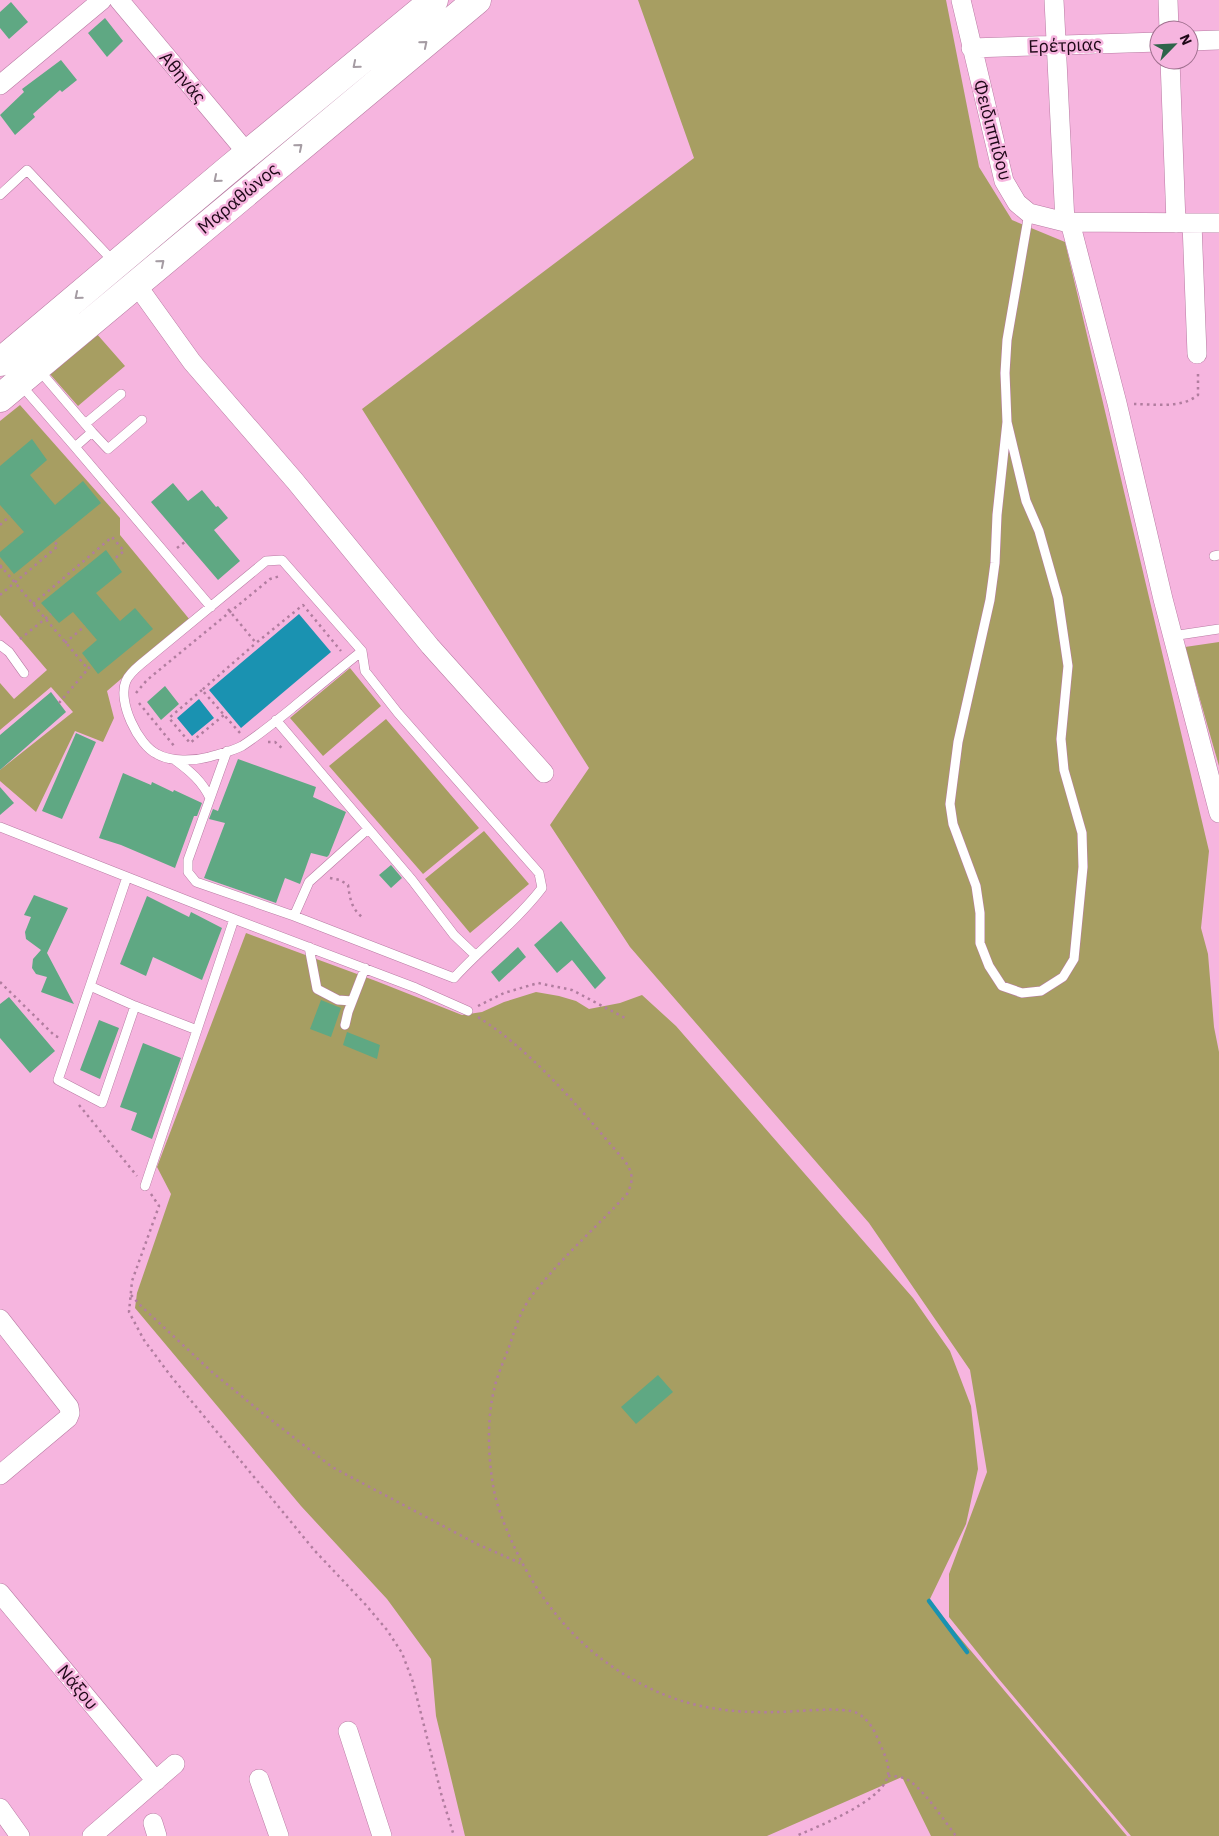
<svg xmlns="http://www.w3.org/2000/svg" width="1219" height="1836" viewBox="0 0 1219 1836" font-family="'IBM Plex Sans',sans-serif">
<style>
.green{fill:#a79e62}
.water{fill:#1a92b1}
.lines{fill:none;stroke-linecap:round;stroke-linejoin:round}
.stream{stroke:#1a92b1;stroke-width:4.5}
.building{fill:#5fa883}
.service-casing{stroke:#b87ba3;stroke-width:10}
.minor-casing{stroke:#b87ba3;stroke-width:20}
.primary-casing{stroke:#b87ba3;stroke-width:29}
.path{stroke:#b17d9f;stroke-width:2.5;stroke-dasharray:2.5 4;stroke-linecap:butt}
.service{stroke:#fff;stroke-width:9}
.minor{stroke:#fff;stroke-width:19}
.primary{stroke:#fff;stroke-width:28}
.oneway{stroke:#a59ca3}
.labels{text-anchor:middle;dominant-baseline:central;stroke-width:5;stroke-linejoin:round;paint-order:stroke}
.street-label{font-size:18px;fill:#1f0818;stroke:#f6b5df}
</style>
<rect width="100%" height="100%" fill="#f6b5df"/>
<!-- green -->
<path class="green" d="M638 0H946L979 167 1012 220 1065 242 1209 851 1201 928 1208 954 1214 1027 1219 1052V1836H1131L998 1678 949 1617V1574L987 1472 970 1370 869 1223 630 947 550 825 589 768 362 409 694 158Z
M96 333 125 366 78 406 49 373Z
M20 405 120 518V535L190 620 107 691 114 718 103 742 75 731 36 812 0 781V770L73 712 51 687 0 730V683L14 699 47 670 0 615V421Z
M1219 642V766L1185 647Z
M350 668 381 706 323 756 290 718Z
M386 719 479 828 423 874 329 766Z
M484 831 529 884 470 933 425 879Z
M246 933 376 981 462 1015 482 1012 504 1002 536 992 559 996 576 1001 589 1009 620 1003 642 995 676 1026 913 1298 950 1351 971 1406 978 1469 966 1524 929 1601 1127 1836H931L902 1777 767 1836H465L436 1716 431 1659 387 1599 301 1506 135 1308 137 1293 171 1194 157 1167Z"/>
<!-- water -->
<path class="water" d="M299 614 331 652 241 728 209 690Z
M199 699 214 718 192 736 177 718Z"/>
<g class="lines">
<!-- stream -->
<path class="stream" d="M929 1601 967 1652"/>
</g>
<!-- building -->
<path class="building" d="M11 2 28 22 9 39 0 28V12Z
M105 18 123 41 107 57 88 33Z
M61 60 77 80 62 92 60 90 33 114 35 117 15 135 0 115 24 92 22 89Z
M32 439 47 460 30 475 55 505 83 481 101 503 14 574 0 557V552L24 532 0 505V466Z
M173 483 188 501 202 490 216 507 218 506 228 518 214 530 240 561 218 580 151 502Z
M106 550 122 572 96 593 120 621 135 608 153 629 98 674 82 653 97 640 73 612 59 623 41 603Z
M165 686 179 704 161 720 147 702Z
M51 692 66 712 0 770V735Z
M76 733 96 742 62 819 42 811Z
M238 759 316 787 313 797 346 812 329 855 327 857 311 853 300 884 285 878 276 903 204 878 225 823 209 819 213 809 218 811Z
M123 773 151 785 152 782 173 792 174 790 202 803 197 816H194L175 868 121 845 99 838Z
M0 787 14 803 0 815Z
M391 865 402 878 391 888 379 875Z
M34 895 68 908 47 953 74 1004 41 992 47 977 36 974 32 968 33 959 41 950 26 939 25 932 31 917 24 915Z
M147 896 189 917 191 912 222 928 202 980 153 957 146 976 120 964Z
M561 921 606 978 595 989 572 960 557 973 534 945Z
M518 947 526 957 499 982 491 972Z
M9 997 55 1051 30 1073 0 1038V1004Z
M321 1000 341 1008 331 1037 310 1029Z
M99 1020 119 1028 100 1079 80 1070Z
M347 1032 380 1045 377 1059 343 1045Z
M143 1043 181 1058 152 1139 131 1130 137 1113 120 1107Z
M658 1375 673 1392 636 1424 621 1407Z"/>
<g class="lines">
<defs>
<path id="service" d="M0 195 27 170 114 262
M39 370 92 432 75 447 211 607
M21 385 75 447
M1007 422 1026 501 1039 531 1058 598 1068 666 1061 739 1064 770 1082 833 1083 867 1074 959 1063 977 1041 991 1022 993 1002 986 989 966 980 943V913L976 886 953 824 950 804 958 742 990 600 995 563 997 515 1007 422 1005 373 1007 340 1029 213
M85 424 121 394
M92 432 108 449 142 420
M1214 556 1219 555
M1172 636 1219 629
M0 645 9 652 24 673
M362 651C338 670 314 690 291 709 275 722 259 735 242 746 233 751 219 754 209 757 194 761 171 762 157 754 138 745 117 701 126 681 129 674 135 669 141 664L266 561 282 560 362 651 365 671 398 713 539 873 542 888C516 922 482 947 454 978L294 916 309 882 368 829
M276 720 412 880 454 935 475 955
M227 751 188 860V872L196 882 294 916
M175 760C190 771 202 781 210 798
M0 827 234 919 416 988 468 1011
M127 877 90 986 135 1006 197 1030 234 919
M309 947 317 989 338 1000 352 1001
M90 986 58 1080 102 1103 135 1006
M345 1025 348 1012 365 968
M145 1186 197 1030"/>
<path id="minor" d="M119 0 248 154
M961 0 1004 181 1017 203 1029 213 1065 222 1219 223
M1054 0 1065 222
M1168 0 1169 30
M1189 41 1219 40
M971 48 1159 42
M1170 60 1176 223
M0 85 102 0
M1070 222 1117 403 1163 599 1219 813
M1192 223 1197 354
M136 284 192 362 295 481 430 646 544 773
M0 1319 69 1407 70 1413 68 1418 0 1475
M0 1593 156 1781
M348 1731 382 1836
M259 1779 279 1836
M0 1808 20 1836
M153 1823 157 1836
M92 1836 175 1764"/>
<path id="primary" d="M0 362 228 170 434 0
M0 398 477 0"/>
</defs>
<!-- service casing -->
<use href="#service" class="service-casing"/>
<!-- minor casing -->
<use href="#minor" class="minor-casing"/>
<!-- primary casing -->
<use href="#primary" class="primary-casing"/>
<!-- path -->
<path class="path" d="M1134 404C1154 404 1181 409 1198 395V370
M0 525 10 516
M177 548 185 542
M0 565 88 669 91 665
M0 568 5 564
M0 595 58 546 54 541
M33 604 112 537 124 551 113 560
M228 609 256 643 303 605 341 651
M20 639 51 614
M65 643 85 626
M202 690 169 718 190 743 224 715
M136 693 147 680 270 579 280 576
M59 703 88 669
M139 703 175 747
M240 733 202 690 256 643
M268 742H275L283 749
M330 878 340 880 348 885C350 898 351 908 362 917
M0 982 55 1036 61 1038
M478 1006 504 993 538 983 572 990 627 1019
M478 1017C536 1054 579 1108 624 1160 633 1172 634 1180 627 1194 605 1218 580 1241 557 1266 544 1281 529 1296 521 1314 516 1324 513 1336 509 1347 504 1361 497 1375 494 1390 487 1418 488 1456 493 1485 496 1504 504 1524 512 1542 545 1615 597 1670 673 1698 706 1710 743 1713 777 1712 795 1712 844 1706 857 1713 870 1720 875 1732 880 1744 885 1755 891 1767 887 1778 880 1802 819 1826 796 1836
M79 1105 137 1176
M151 1194 159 1206 132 1281 129 1312 144 1340 170 1375 315 1551 365 1604 387 1630 402 1653 413 1682 442 1797 454 1836
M131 1295 142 1307 212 1372 261 1412 332 1467 477 1544 520 1563
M888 1776C896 1776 904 1777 911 1782 927 1794 943 1819 956 1836"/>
<!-- service -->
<use href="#service" class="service"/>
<!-- minor -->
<use href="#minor" class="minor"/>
<!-- primary -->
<use href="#primary" class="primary"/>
</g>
<!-- one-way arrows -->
<defs><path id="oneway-chevron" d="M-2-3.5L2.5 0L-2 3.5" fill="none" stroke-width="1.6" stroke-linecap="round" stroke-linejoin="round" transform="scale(1.25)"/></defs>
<g class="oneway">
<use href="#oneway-chevron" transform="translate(424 44) rotate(-40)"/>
<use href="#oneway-chevron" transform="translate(356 65) rotate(140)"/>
<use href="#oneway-chevron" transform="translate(299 147) rotate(-40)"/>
<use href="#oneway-chevron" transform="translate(217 179) rotate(140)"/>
<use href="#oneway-chevron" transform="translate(161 263) rotate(-40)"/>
<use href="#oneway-chevron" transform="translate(78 296) rotate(140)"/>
</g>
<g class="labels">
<!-- street labels -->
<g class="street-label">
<text transform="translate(1065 45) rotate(-2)">Ερέτριας</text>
<text transform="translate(183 77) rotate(50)">Αθηνάς</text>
<text transform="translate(993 130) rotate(75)">Φειδιππίδου</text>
<text transform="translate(238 198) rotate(-40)">Μαραθώνος</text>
<text transform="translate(78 1687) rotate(50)">Νάξου</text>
</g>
</g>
<!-- north arrow -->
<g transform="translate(1174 45) rotate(66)"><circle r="24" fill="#f6b5df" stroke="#a0708f"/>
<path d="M0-4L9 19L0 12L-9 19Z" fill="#2e644a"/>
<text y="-8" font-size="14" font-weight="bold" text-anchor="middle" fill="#1f0818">N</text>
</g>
</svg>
